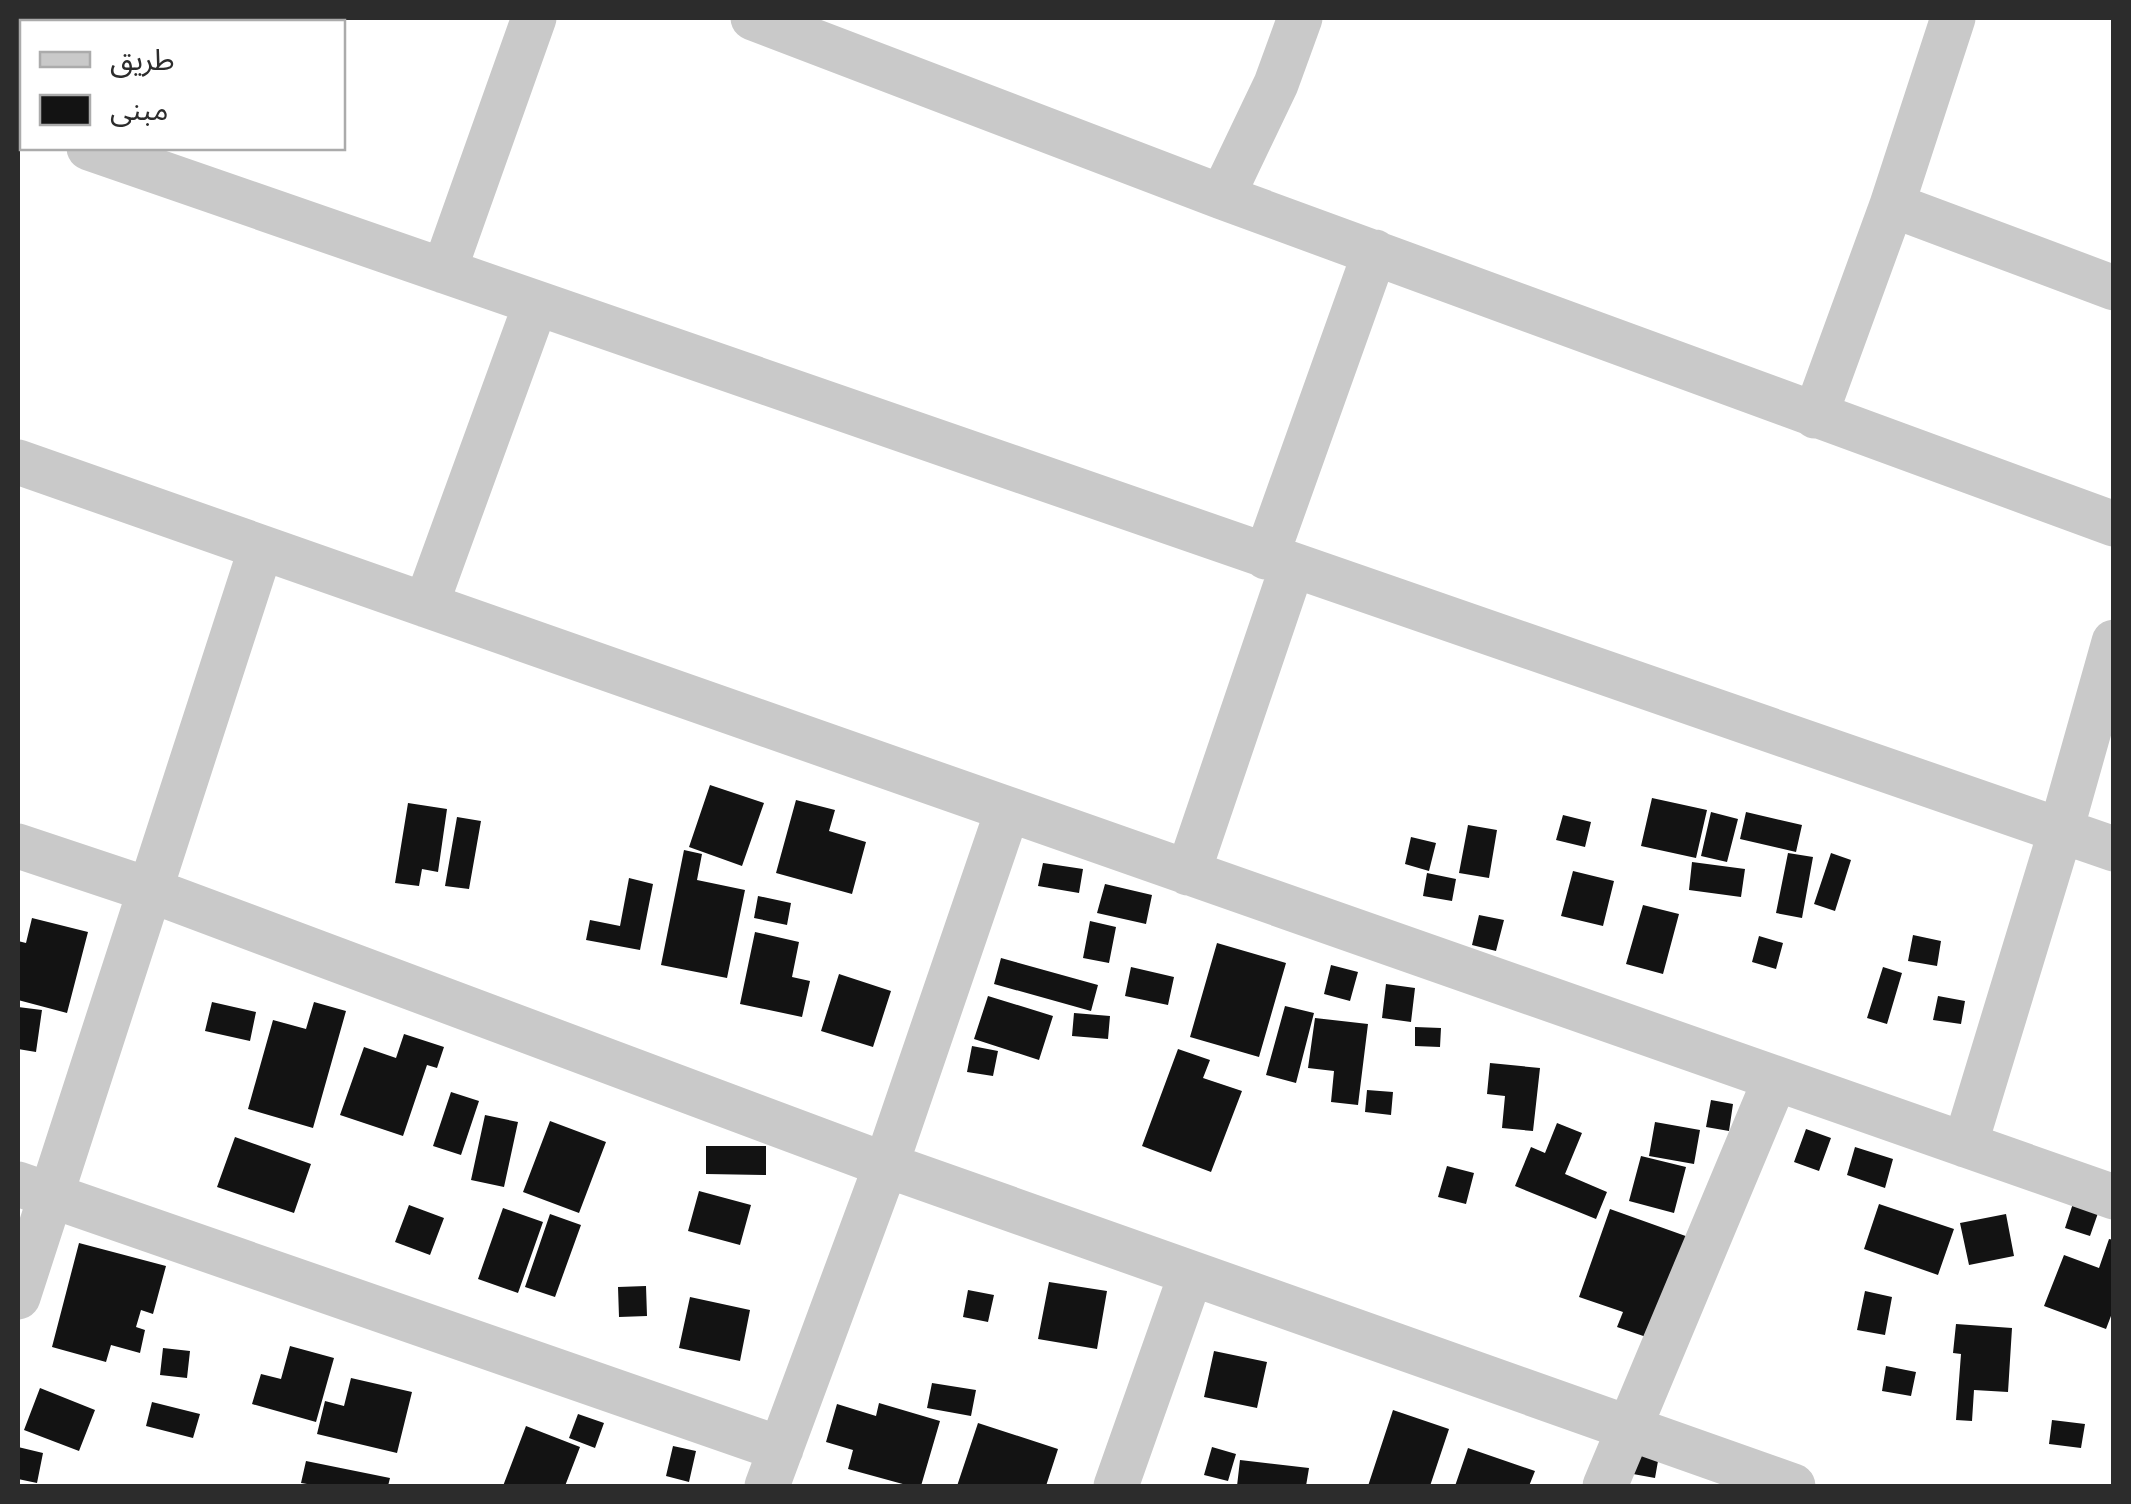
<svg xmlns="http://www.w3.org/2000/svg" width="2131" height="1504" viewBox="0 0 2131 1504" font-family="'Titillium Web','Noto Sans Arabic',sans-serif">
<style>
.building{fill:#131313}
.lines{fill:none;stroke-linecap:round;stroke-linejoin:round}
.street{stroke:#c9c9c9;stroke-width:45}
</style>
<rect width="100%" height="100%" fill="#fff"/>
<!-- building -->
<path class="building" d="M710 785 764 803 742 866 689 847Z
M1652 798 1707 810 1696 858 1641 846Z
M796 800 835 810 829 831 866 842 852 894 776 873Z
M408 803 447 809 438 872 422 869 419 886 395 883Z
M1711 812 1738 819 1727 862 1701 856Z
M1746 812 1802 825 1796 852 1740 839Z
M1563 815 1591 822 1585 847 1556 840Z
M457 817 481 821 469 889 445 886Z
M1468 825 1497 830 1489 878 1459 873Z
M1411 837 1436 843 1429 871 1405 864Z
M684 850 702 854 697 880 745 890 727 978 661 965Z
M1788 853 1813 857 1802 918 1776 913Z
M1831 853 1851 860 1835 911 1814 904Z
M1692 862 1745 869 1741 897 1689 890Z
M1043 863 1083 869 1079 893 1038 886Z
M1573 871 1614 881 1603 926 1561 916Z
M1427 873 1456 879 1452 901 1423 896Z
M629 878 653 884 640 950 586 940 590 920 620 926Z
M1105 884 1152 895 1146 924 1097 913Z
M758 896 791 903 787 925 754 918Z
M1643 905 1679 914 1663 974 1626 964Z
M1479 915 1504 920 1496 951 1472 945Z
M32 918 88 932 67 1013 18 1000V941L26 943Z
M1090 921 1116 927 1109 963 1083 958Z
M755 932 799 942 792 977 810 981 802 1017 740 1004Z
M1913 935 1941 941 1937 966 1908 961Z
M1759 936 1783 943 1776 969 1752 962Z
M1217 943 1286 963 1259 1057 1190 1037Z
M1001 958 1098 985 1091 1011 994 984Z
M1331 965 1358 972 1350 1001 1324 994Z
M1131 967 1174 977 1168 1005 1125 996Z
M1883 967 1902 973 1887 1024 1867 1018Z
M839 974 891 991 873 1047 821 1031Z
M1386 984 1415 988 1411 1022 1382 1018Z
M988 996 1053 1016 1039 1060 974 1039Z
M1938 996 1965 1001 1961 1024 1933 1020Z
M212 1002 256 1012 250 1041 205 1031Z
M314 1002 346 1011 313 1128 248 1109 273 1020 306 1029Z
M1285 1006 1314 1013 1296 1083 1266 1075Z
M18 1007 42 1010 36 1052 18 1049Z
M1074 1013 1110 1016 1108 1039 1072 1036Z
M1315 1018 1368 1024 1358 1105 1331 1102 1334 1071 1308 1068Z
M1415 1027 1441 1028 1440 1047 1415 1046Z
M404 1034 444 1047 437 1068 427 1065 403 1136 340 1115 364 1047 396 1058Z
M972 1046 998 1051 993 1076 967 1072Z
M1178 1049 1210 1060 1203 1078 1242 1091 1211 1172 1142 1146Z
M1490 1063 1540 1068 1533 1131 1502 1128 1505 1096 1487 1094Z
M1367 1090 1393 1092 1391 1115 1365 1112Z
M451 1092 479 1101 461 1155 433 1146Z
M1711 1100 1733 1104 1729 1131 1706 1127Z
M485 1115 518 1122 504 1187 471 1180Z
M550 1121 606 1142 579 1213 523 1192Z
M1655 1122 1700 1130 1694 1164 1649 1156Z
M1557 1123 1582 1133 1565 1174 1607 1192 1596 1219 1515 1186 1531 1147 1545 1153Z
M1806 1129 1831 1138 1819 1171 1794 1162Z
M235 1137 311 1164 294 1213 217 1187Z
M706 1146H766V1175L706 1174Z
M1855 1147 1893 1159 1885 1188 1847 1175Z
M1641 1156 1686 1167 1674 1213 1629 1201Z
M1447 1166 1474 1173 1466 1204 1438 1197Z
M2078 1188 2104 1196 2090 1236 2065 1228Z
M699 1191 751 1205 740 1245 688 1231Z
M1879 1204 1954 1229 1938 1275 1864 1249Z
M409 1205 444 1218 430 1255 395 1242Z
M503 1208 543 1222 518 1293 478 1279Z
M1610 1209 1694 1239 1658 1341 1617 1327 1623 1312 1579 1297Z
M550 1214 581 1225 555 1297 525 1287Z
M2006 1214 2014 1256 1969 1265 1960 1223Z
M2109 1239 2114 1240V1308L2106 1329 2044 1306 2064 1255 2099 1268Z
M79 1243 166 1266 153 1314 141 1310 136 1327 145 1330 140 1353 111 1345 106 1362 52 1347Z
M1049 1282 1107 1291 1097 1349 1038 1339Z
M646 1286 647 1316 619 1317 618 1287Z
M968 1290 994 1295 988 1322 963 1317Z
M1865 1291 1892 1297 1885 1335 1857 1330Z
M690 1297 750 1310 740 1361 679 1348Z
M1956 1324 2012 1328 2008 1392 1974 1390 1972 1421 1956 1420 1961 1354 1953 1353Z
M290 1346 334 1358 316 1422 252 1404 261 1374 281 1379Z
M163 1348 190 1351 187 1378 160 1375Z
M1214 1351 1267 1362 1257 1408 1204 1397Z
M1886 1366 1916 1372 1911 1396 1882 1391Z
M351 1378 412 1392 397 1453 317 1434 325 1401 344 1406Z
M932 1383 976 1390 971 1416 927 1408Z
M40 1388 95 1410 79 1451 24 1430Z
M152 1402 200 1414 193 1438 146 1426Z
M879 1403 940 1421 921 1486H910L848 1469 853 1450 826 1442 837 1404 876 1416Z
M1393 1410 1449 1429 1430 1486H1368Z
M578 1414 604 1423 595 1448 569 1438Z
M2052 1420 2085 1424 2081 1448 2049 1444Z
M978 1423 1058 1449 1046 1486H957Z
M526 1426 580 1447 565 1486H503Z
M1628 1438 1661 1444 1655 1478 1622 1472Z
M673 1446 696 1451 689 1482 666 1476Z
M18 1447 43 1453 37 1483 18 1479Z
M1212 1447 1236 1454 1228 1481 1204 1475Z
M1468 1448 1535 1471 1529 1486H1455Z
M1240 1460 1309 1468 1306 1486H1237Z
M306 1461 390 1478 388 1486H319L301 1483Z"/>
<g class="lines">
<!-- street -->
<path class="street" d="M753 18 1222 197 2114 524
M18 123 22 124
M89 148 2114 849
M1222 197 1276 84 1300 18
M1892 205 2114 288
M444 271 534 18
M1815 416 1892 205 1953 18
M18 462 2114 1197
M1266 557 1375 252
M426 605 536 303
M18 846 150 890 886 1165 1793 1486
M1188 873 1292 567
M1965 1145 2061 830 2114 642
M18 1184 781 1449
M18 1297 261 548
M767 1486 886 1165 1008 809
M1116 1486 1191 1274
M1605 1486 1775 1080"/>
</g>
<!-- border -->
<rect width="2131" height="1504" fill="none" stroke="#2c2c2c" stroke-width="40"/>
<!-- legend -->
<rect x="20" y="20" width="325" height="130" fill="#ffffff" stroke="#ababab" stroke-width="2.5"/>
<rect x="40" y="52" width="50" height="15" fill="#c9c9c9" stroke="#ababab" stroke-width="2.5"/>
<text x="110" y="70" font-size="30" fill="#2c2c2c">طريق</text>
<rect x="40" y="95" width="50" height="30" fill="#131313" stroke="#ababab" stroke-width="2.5"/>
<text x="110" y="120" font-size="30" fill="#2c2c2c">مبنى</text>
</svg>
